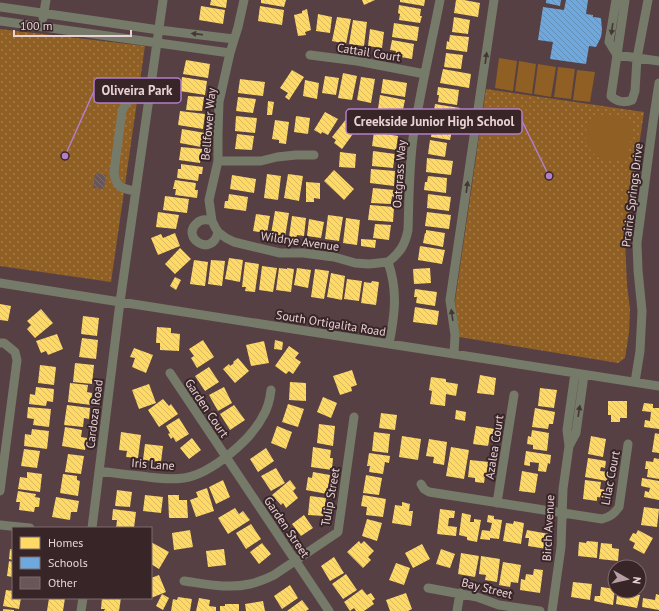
<svg xmlns="http://www.w3.org/2000/svg" width="659" height="611" viewBox="0 0 659 611" font-family="'PT Sans',sans-serif">
<style>
.grass{fill:url(#grass-dots)}
.pitch{fill:#8f5f24}
.homes{fill:url(#homes-back-hatch)}
.schools{fill:url(#schools-back-hatch)}
.building{fill:url(#building-back-hatch)}
.lines{fill:none;stroke-linecap:round;stroke-linejoin:round}
.minor{stroke:#757a69;stroke-width:9}
.oneway{fill:#433635}
.labels{text-anchor:middle;dominant-baseline:central;stroke-width:4;stroke-linejoin:round;paint-order:stroke}
.street-label{font-size:12px;fill:#e9d1d4;stroke:#372528}
.leader{fill:none;stroke:#b27eca;stroke-width:1.5}
.callout-dot{fill:#b27eca;stroke:#372528;stroke-width:1.5}
.callout{fill:#372528;stroke:#b27eca;stroke-width:1.5}
.callout-label{font-size:13px;text-anchor:middle;font-weight:bold;fill:#e9d1d4}
</style>
<defs>
<pattern id="grass-dots" width="8" height="8" patternUnits="userSpaceOnUse"><rect width="8" height="8" fill="#8f5f24"/><path d="M2 2h.1M6 6h.1" fill="none" stroke="#a47c4d" stroke-width="1.8" stroke-linecap="round"/></pattern>
<pattern id="homes-back-hatch" width="6" height="6" patternUnits="userSpaceOnUse"><rect width="6" height="6" fill="#ffd966"/><path d="M-1 5l2 2M0 0l6 6M5-1l2 2" fill="none" stroke="#daba5e"/></pattern>
<pattern id="schools-back-hatch" width="6" height="6" patternUnits="userSpaceOnUse"><rect width="6" height="6" fill="#6fa8dc"/><path d="M-1 5l2 2M0 0l6 6M5-1l2 2" fill="none" stroke="#658eb5"/></pattern>
<pattern id="building-back-hatch" width="6" height="6" patternUnits="userSpaceOnUse"><rect width="6" height="6" fill="#685658"/><path d="M-1 5l2 2M0 0l6 6M5-1l2 2" fill="none" stroke="#7e6d6f"/></pattern>
</defs>
<rect width="100%" height="100%" fill="#564044"/>
<!-- grass -->
<path class="grass" d="M0 29 145 46 111 282 0 266Z
M486 89 644 112 625 240 627 285 630 309 629 333 625 358 618 363 459 337 455 301Z"/>
<!-- pitch -->
<path class="pitch" d="M499 58 517 61 513 91 495 88Z
M519 61 536 64 532 94 515 91Z
M538 64 556 67 551 97 534 94Z
M558 67 575 69 571 99 554 97Z
M577 70 595 72 590 102 573 100Z
M596 114 628 119 633 125 628 156C598 174 570 138 596 114Z"/>
<!-- homes -->
<path class="homes" d="M211 0H227L226 8 210 5Z
M261 0H286L284 7 261 3Z
M362 0H375L364 5Z
M400 0H425L424 6 400 2Z
M456 0H464L480 3 478 17 454 13Z
M399 5 421 9 420 16H422L420 23 399 20 400 14 398 13Z
M201 6 225 10 223 24 199 20Z
M260 6 284 10 282 25 258 21Z
M307 9 311 30 305 32 306 35 298 36 294 15 302 13V11Z
M318 14 332 17 330 33 316 31Z
M337 17 351 19 346 44 332 41Z
M454 17 470 20 468 34 452 32Z
M353 20 367 22 364 46 349 44Z
M394 23 419 27 417 41 392 37Z
M370 29 384 32 382 48 368 46Z
M450 35 469 37 467 52 446 49 447 41 449 42Z
M392 40 414 44 412 59 395 56 396 51 390 50Z
M446 53 463 55 461 69 444 67Z
M186 60 210 64 208 78 183 74Z
M443 69 471 74 469 88 440 83Z
M292 70 304 77 289 100 285 97 288 93 280 88Z
M343 73 357 76 352 100 338 98Z
M325 76 339 78 336 95 322 93Z
M182 77 207 81 205 95 180 91Z
M361 77 375 79 371 103 357 100Z
M240 79 265 82 263 96 238 93Z
M383 79 407 83 405 97 381 93Z
M305 80 319 83 317 99 303 96Z
M438 87 459 90 457 105 438 102 439 95H437Z
M380 95 405 100 402 114 378 109Z
M188 96 204 97 202 111 186 110Z
M238 97 256 99 253 113 236 111Z
M268 101 274 102 272 115H267Z
M435 104 460 108 457 122 433 118Z
M180 111 205 114 203 129 178 125Z
M325 112 338 119 328 135 322 132 321 134 314 130Z
M236 116 257 118 255 133 235 131Z
M296 116 310 118 308 134 294 132Z
M347 118 358 127 342 149 334 143 336 140 332 137Z
M275 120 289 122 286 144 279 143V140L272 139Z
M431 122 453 126 450 140 431 137 432 130H430Z
M182 129 205 133 204 140H202L201 147 180 143Z
M374 132 398 136 396 150 372 146Z
M237 134 254 136 252 150 235 149Z
M430 140 447 143 445 157 428 154Z
M181 147 202 149 200 163 179 160Z
M373 151 395 154 393 168 372 166Z
M340 152 356 154 355 168 339 167Z
M427 158 453 161 451 175 426 172Z
M181 164 203 167 202 174H199L198 181 177 178 178 169H181Z
M371 169 395 171 394 186 370 183Z
M334 170 354 189 344 200 324 181Z
M267 174 281 176 278 200 264 198Z
M288 174 303 176 299 201 284 198Z
M232 175 256 179 254 193 230 189Z
M428 176 447 178 446 193 424 190 425 182H427Z
M175 180 196 183 195 190H198L197 198 175 195 176 189H173Z
M306 182 320 183V199L314 198V202H306Z
M373 188 394 190V197L392 196 391 204 371 203Z
M229 194 248 197 246 211 224 208 225 201H228Z
M428 194 451 197 449 211 427 208Z
M165 196 189 199 187 213 163 210Z
M370 205 394 207 393 222 368 220Z
M275 211 289 213 285 237 271 234Z
M158 212 179 215 176 229 156 227Z
M427 212 451 215 449 229 425 226Z
M256 214 270 216 267 233 253 231Z
M328 215 343 217 339 241 325 239Z
M292 216 306 218 304 236 297 235 296 238 289 237Z
M346 218 360 220 357 245 343 243Z
M309 219 324 222 321 238 307 236Z
M375 224 391 225 389 240 373 238Z
M426 230 445 233 443 247 423 243 425 233H426Z
M175 233 180 246 158 255 151 238 161 234 163 238Z
M361 239 376 240 375 248 361 246Z
M420 246 445 250 442 264 418 260Z
M180 248 191 259 175 274 165 264Z
M229 258 243 260 240 282 225 279Z
M194 260 208 262 205 286 190 284Z
M211 260 225 261 222 286 208 284Z
M245 262 259 264 255 292 245 291 246 287H242Z
M262 266 277 268 273 292 259 290Z
M279 268 287 269V268L294 269 291 292 276 290Z
M297 268 311 270 308 288 294 285Z
M430 268 431 283 414 284 413 269Z
M315 269 329 271 324 299 311 297Z
M331 273 345 276 342 300 327 297Z
M175 277 181 280 176 290 170 286Z
M347 279 362 281 359 301 344 299Z
M372 281 379 282 376 305 361 303 364 282 371 283Z
M415 289 437 292 435 306 416 303 417 297H414Z
M0 304 11 306 8 321 0 320Z
M415 307 439 311 437 325 413 322Z
M41 309 53 323 35 338 27 329 31 325 27 321Z
M83 316 99 318 97 336 81 334Z
M157 327 171 328V333L180 334 179 351 160 350V343H156Z
M57 334 63 349 48 355 46 351 41 353 36 341Z
M82 338 98 340 96 359 79 357Z
M203 340 214 357 197 368 191 358 194 356 189 349Z
M275 340 283 342 282 350 274 349Z
M264 341 269 363 251 366 246 345Z
M289 346 299 353 295 358 301 362 293 374 289 371 286 374 275 366Z
M134 348 153 355 146 373 132 367 135 358 130 357Z
M238 358 249 371 235 383 223 369 229 364 230 366 234 363 233 362Z
M75 363 94 365 92 384 73 382Z
M40 365 56 367 54 385 38 383Z
M209 367 219 382 205 391 195 376Z
M352 370 357 385 351 387 352 391 340 395 333 376Z
M480 375 496 378 494 395 477 393Z
M431 377 446 379V382L458 384 456 396 446 394 445 406 430 404 432 391 429 390Z
M290 382 306 383V401L289 400Z
M70 383 88 385 87 392 92 393 91 405 68 402Z
M149 384 156 403 139 409 132 390Z
M36 387 54 389 53 402 47 401 46 406 29 404 30 394 35 395Z
M224 387 232 403 218 411 209 395Z
M540 388 557 390 554 408 538 406Z
M323 397 337 403 331 418 317 412Z
M163 399 169 406 171 404 178 414 159 427 148 410Z
M608 401H627V418H620V422H611V415H608Z
M644 403 653 404V408H659V429L644 427 645 420 650 421 651 412 642 411Z
M288 404 304 409 298 427 282 422Z
M67 405 90 408 89 419 84 418 83 427 64 425Z
M234 405 245 420 230 430 220 414Z
M28 407 51 409 49 427 33 425 34 419 27 418Z
M535 408 555 412 553 424H549L548 429 532 427Z
M456 410 466 412 465 421 455 419Z
M381 413 397 415 395 430 379 428Z
M179 418 189 434 176 442 173 437 171 439 168 434 170 433 166 426Z
M319 424 335 426 333 446 317 443Z
M277 426 292 432 286 449 271 443Z
M476 426 495 429 494 437 490 436 488 446 473 444Z
M65 427 82 430 81 437 87 438 85 450 62 446Z
M32 429 49 431 47 449 24 446 25 434 31 435Z
M532 430 549 433 547 451 533 449V445L527 444 528 436 531 437Z
M121 432 141 435 138 458 126 457 127 451 119 450Z
M374 432 390 434 388 453 372 451Z
M655 433 659 434V453L652 452Z
M402 436 421 439 418 460 399 457Z
M591 436 606 439 603 457 588 454Z
M192 438 201 450 189 459 180 448Z
M429 439 447 442 444 465 433 463 434 457 426 456Z
M145 444 163 446 161 462 143 460Z
M313 447 331 450 330 458H333L332 470 311 467Z
M451 447 469 450 464 479 446 476Z
M266 448 274 461 258 472 250 459Z
M24 449 40 451 37 468 21 466Z
M526 451 551 455 550 464 548 463 546 472 538 471 539 463 530 462V466L524 465Z
M369 453 390 456 389 463 385 462 383 474 369 472 370 466H367Z
M68 454 84 456 81 474 65 472Z
M588 458 606 461 605 468 601 467 600 471 609 472 607 481 585 477Z
M654 458 659 459V479L647 477 648 469H645L646 461 653 462Z
M470 460 489 462 487 477 485 476 484 483 475 482V478L468 477Z
M276 468 285 483 271 491 261 476Z
M522 471 538 474 535 493 519 491Z
M27 472 42 474 40 492 18 489 20 477 27 478Z
M313 472 330 475 327 494 306 490 308 477 312 478Z
M63 474 77 476V480L80 481 78 496 60 493Z
M366 475 382 478 379 495 363 493Z
M642 478 659 481V500L644 497 645 491 649 492 650 488 641 486Z
M223 480 230 497 216 504 209 487Z
M290 480 296 488 293 491 298 498 286 508 283 503 281 505 272 495Z
M585 480 601 482 600 489 606 490 605 498 597 497V501L583 499Z
M207 488 214 511 196 517 190 500 198 497 196 492Z
M117 490 132 492 130 507 115 506Z
M18 491 36 494 35 497 40 498 39 507H35L34 512 19 510 20 502H16Z
M145 495 163 497 161 513 143 511Z
M168 495H179V500H187L188 518H169Z
M363 495 386 499 383 517 366 515 367 507 361 506Z
M310 496 326 498 324 516 308 515Z
M56 497 79 501 77 512H71L70 520 52 517Z
M402 502 410 504 409 511H413L411 526 392 523 395 505 402 506Z
M644 507 659 509 657 527 641 525Z
M235 508 239 514 243 511 250 520 228 534 218 518Z
M113 509 136 512 134 528H116L117 520H112Z
M440 509 455 511 454 518H449L448 526 457 527 456 536 437 534Z
M462 513 471 515 470 522H474V519L481 520 477 542 467 540V537L459 535Z
M304 515 313 528 301 536 292 524Z
M488 515 494 516V519L502 520 499 539 490 538V540L480 539 482 530 490 531 492 523 487 522Z
M367 519 382 523 377 541 362 536Z
M514 521 524 523 521 544 503 541 506 523 513 524Z
M251 524 261 539 246 549 236 533Z
M190 530 193 547 174 550 172 533Z
M527 530 549 534 547 549 528 546 529 538H525Z
M638 530 653 538 644 554 633 548 635 543 629 540 633 533 636 534Z
M359 541 361 544 364 541 374 551 368 557 371 560 363 568 347 552Z
M587 541 598 542 597 558 578 556 579 542 586 543Z
M151 542 169 552 159 569 151 564Z
M262 543 271 554 259 564 250 552Z
M601 543 612 544V548L619 549 618 561 599 559Z
M422 544 430 559 413 568 405 553Z
M10 549 13 550V560L9 559Z
M224 549 226 565 208 567 206 551Z
M441 549 455 554 450 568 436 564Z
M461 553 479 556 475 577 458 574Z
M481 556 500 559 497 582 485 580 486 575 479 574Z
M334 557 344 573 330 581 321 566Z
M9 561 13 562V577L7 576Z
M503 562 521 565 518 583 511 582 510 587 499 585Z
M396 563 410 568 404 585 389 580Z
M534 569 543 570 540 593 520 590 521 579 525 580 526 574 533 575Z
M346 574 357 590 343 599 332 584Z
M159 575 166 592 151 598V578Z
M573 582 592 584 590 600 571 597Z
M290 585 298 598 282 609 274 596Z
M601 587 615 589 613 605 594 601 595 596H600Z
M362 589 367 595 371 593 375 599 372 601 374 604 364 611H356L354 608 350 611 344 602Z
M6 590 13 591V598H21L19 609 3 606Z
M622 592 640 595 637 608 616 604 617 595 622 596Z
M406 593 412 609 408 611H390L386 600Z
M162 594 169 598 163 610 156 606Z
M656 594 659 595V610L642 607 643 598 655 600Z
M178 597 192 599 190 611H171L173 599 177 600Z
M49 598H65L63 611H47Z
M102 598H121L119 611H104L105 609H101Z
M199 598 210 600 209 606 216 607V611H196Z
M302 600 309 609 306 611H287Z
M263 601 265 611H246L245 604Z
M225 604H239V611H220V606H225Z
M3 609 14 610V611H3Z"/>
<!-- schools -->
<path class="schools" d="M546 0H561L560 6 546 3Z
M566 0H588L586 14 593 15V17L601 18 602 30 601 37 596 47 589 46 586 64 550 59 553 42 538 40 543 7 564 10Z"/>
<!-- building -->
<path class="building" d="M95 173 106 175 104 189 93 188Z"/>
<g class="lines">
<!-- minor -->
<path class="minor" d="M244 0 238 27 230 53 219 102 218 134V161L209 200 212 221 215 227 218 232 226 238 234 242 280 253H303L334 257 355 263 369 264 388 262
M616 0 609 42 617 55 611 96C617 102 625 103 632 100L635 91 637 58 648 0
M625 0 617 55 659 61
M0 7 159 30 234 39
M43 18 46 0
M0 21 230 53
M310 55 357 61 425 74
M218 161H261L277 157 296 155H314
M136 191C122 189 115 187 114 172L122 111C129 96 135 98 149 100
M212 221C206 219 201 219 197 223 180 237 212 259 218 232
M388 262C400 253 405 245 408 230 409 200 409 169 413 138 420 92 431 46 440 0
M388 262C398 291 395 314 389 344
M0 283 120 302 659 386
M0 343H4L15 352 17 360 0 491
M454 354 455 335 450 300 494 0
M170 373 329 611
M635 382 640 351 642 311 638 270 637 243 653 122 659 83
M569 446 576 433 584 375
M99 471C113 473 127 475 141 476 155 478 169 480 184 478 211 474 251 440 263 416 268 408 270 399 271 390
M421 484 424 489 429 492 602 519C610 517 614 514 619 507L628 444
M497 503 514 395
M0 525 30 528
M92 528 120 302 163 0
M184 581C206 584 228 589 250 584 259 582 266 579 274 575L338 532 354 417
M428 588 477 597 499 605 540 611
M81 611 83 598
M457 611 460 593
M552 611 561 547 563 489 569 446 567 430 575 373"/>
</g>
<!-- one-way arrows -->
<defs><path id="oneway-solid" d="M-6-.8H1V-3.2L6.5 0L1 3.2V.8H-6Z"/></defs>
<g class="oneway">
<use href="#oneway-solid" transform="translate(612 29) rotate(98)"/>
<use href="#oneway-solid" transform="translate(197 34) rotate(-173)"/>
<use href="#oneway-solid" transform="translate(486 58) rotate(-82)"/>
<use href="#oneway-solid" transform="translate(467 187) rotate(-82)"/>
<use href="#oneway-solid" transform="translate(452 315) rotate(-98)"/>
<use href="#oneway-solid" transform="translate(579 411) rotate(-81)"/>
</g>
<g class="labels">
<!-- street labels -->
<g class="street-label">
<text transform="translate(369 52) rotate(9)">Cattail Court</text>
<text transform="translate(208 124) rotate(-85)">Bellfower Way</text>
<text transform="translate(399 174) rotate(-86)">Oatgrass Way</text>
<text transform="translate(632 195) rotate(-83)">Prairie Springs Drive</text>
<text transform="translate(300 241) rotate(8)">Wildrye Avenue</text>
<text transform="translate(331 323) rotate(9)">South Ortigalita Road</text>
<text transform="translate(207 408) rotate(56)">Garden Court</text>
<text transform="translate(94 414) rotate(-83)">Cardoza Road</text>
<text transform="translate(494 447) rotate(-81)">Azalea Court</text>
<text transform="translate(153 464) rotate(4)">Iris Lane</text>
<text transform="translate(610 478) rotate(-79)">Lilac Court</text>
<text transform="translate(330 497) rotate(-80)">Tulip Street</text>
<text transform="translate(287 527) rotate(56)">Garden Street</text>
<text transform="translate(548 528) rotate(-87)">Birch Avenue</text>
<text transform="translate(487 588) rotate(14)">Bay Street</text>
</g>
</g>
<!-- callouts -->
<path class="leader" d="M65 156L94 91M549 176L522 121"/>
<g class="callout-dot">
<circle cx="65" cy="156" r="4"/>
<circle cx="549" cy="176" r="4"/>
</g>
<g class="callout">
<rect x="94" y="78" width="87" height="25" rx="4"/>
<rect x="346" y="109" width="176" height="25" rx="4"/>
</g>
<g class="callout-label">
<text x="137" y="95">Oliveira Park</text>
<text x="434" y="126">Creekside Junior High School</text>
</g>
<!-- legend -->
<rect x="12" y="527" width="140" height="72" fill="#372528" stroke="#7e6a6d"/>
<rect x="20" y="537" width="20" height="12" fill="#ffd966" stroke="#7e6a6d"/>
<text x="48" y="547" font-size="12" fill="#e9d1d4">Homes</text>
<rect x="20" y="557" width="20" height="12" fill="#6fa8dc" stroke="#7e6a6d"/>
<text x="48" y="567" font-size="12" fill="#e9d1d4">Schools</text>
<rect x="20" y="577" width="20" height="12" fill="#685658" stroke="#7e6a6d"/>
<text x="48" y="587" font-size="12" fill="#e9d1d4">Other</text>
<!-- north arrow -->
<g transform="translate(627 579) rotate(98)"><circle r="19" fill="#372528" stroke="#7e6a6d"/>
<path d="M0-3L7 15L0 10L-7 15Z" fill="#b69ea2"/>
<text y="-6" font-size="11" font-weight="bold" text-anchor="middle" fill="#e9d1d4">N</text>
</g>
<!-- scale -->
<path d="M14 30v6h117v-6" fill="none" stroke="#e9d1d4" stroke-width="2"/>
<text x="20" y="30" font-size="12" fill="#e9d1d4" stroke="#372528" stroke-width="3" paint-order="stroke">100 m</text>
</svg>
